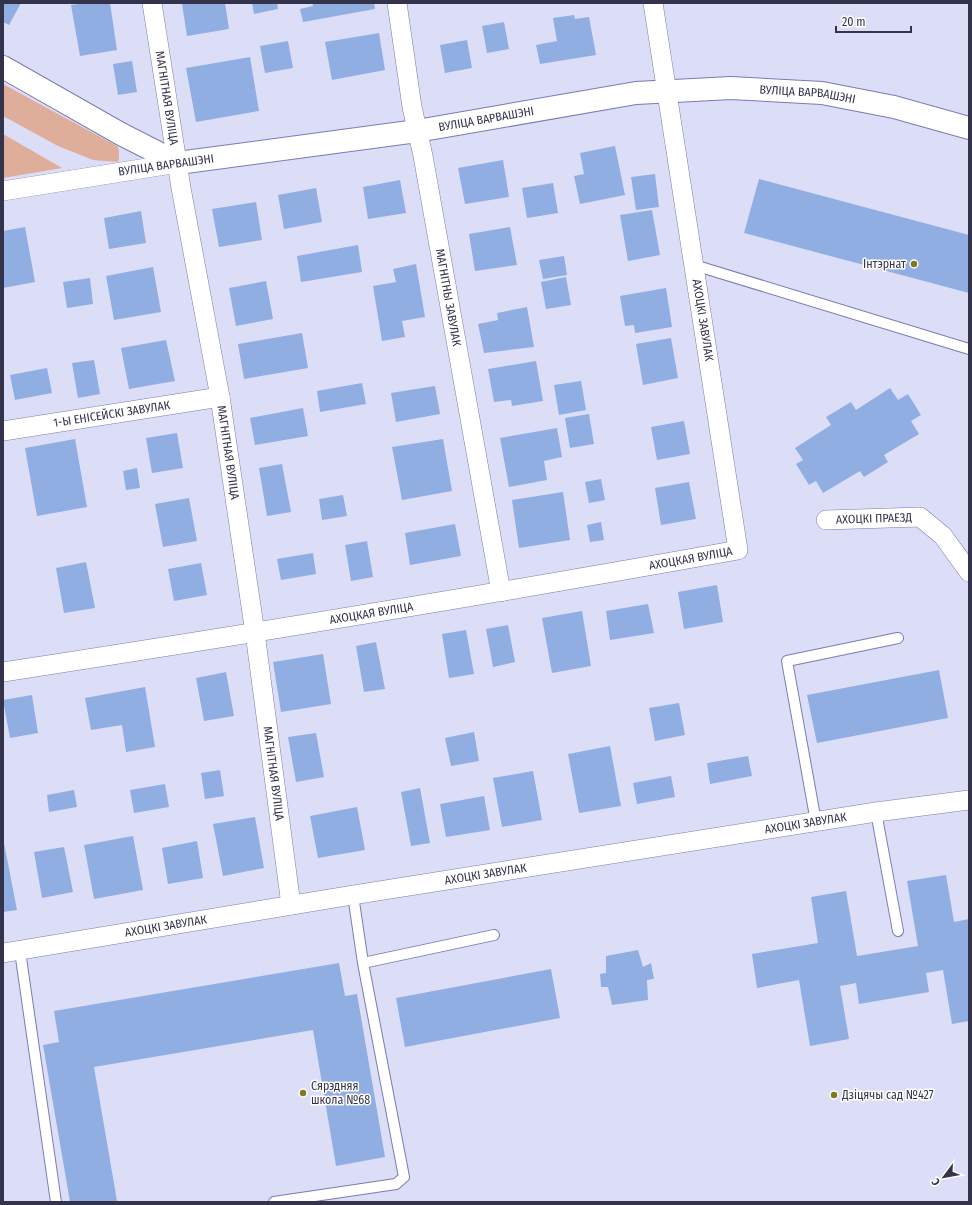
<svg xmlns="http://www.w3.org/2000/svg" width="972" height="1205" viewBox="0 0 972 1205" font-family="'Fira Sans Condensed',sans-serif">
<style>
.green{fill:#dfae9b}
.building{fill:#91aee2}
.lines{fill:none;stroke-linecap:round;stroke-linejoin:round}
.service-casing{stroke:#797bb3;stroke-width:12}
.minor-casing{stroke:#797bb3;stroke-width:20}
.tertiary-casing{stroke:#797bb3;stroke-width:24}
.service{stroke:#fff;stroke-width:10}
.minor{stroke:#fff;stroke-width:19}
.tertiary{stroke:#fff;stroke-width:22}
.poi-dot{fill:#84771c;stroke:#fff;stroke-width:1.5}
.labels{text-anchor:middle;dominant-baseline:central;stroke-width:3;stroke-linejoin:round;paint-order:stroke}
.street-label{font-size:12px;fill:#33344c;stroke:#fff}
.poi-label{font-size:12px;fill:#33344c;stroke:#fff;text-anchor:start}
</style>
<rect width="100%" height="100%" fill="#dcdef7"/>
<!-- green -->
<path class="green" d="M3 84 117 146 119 150V160L117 162 93 160 58 146 3 116Z
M3 134 62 168 3 178Z"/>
<!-- building -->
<path class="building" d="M3 3H21L9 25 3 22Z
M86 3H110L117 50 80 56 71 5Z
M190 3H225L229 29 187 36 182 4Z
M252 3H277L278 9 254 14Z
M312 3H374L375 9 303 22 300 9 313 6Z
M574 15 575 19 589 17 596 55 540 64 536 45 557 41 553 18Z
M504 22 509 49 487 53 482 26Z
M379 33 385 70 332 80 325 42Z
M467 40 472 68 445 73 440 45Z
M288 41 293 68 265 73 260 46Z
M250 57 259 111 196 122 186 68Z
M132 61 137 92 118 95 113 64Z
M615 146 625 195 580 204 574 176 584 174 580 153Z
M503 160 509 197 465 204 458 168Z
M655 174 659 207 636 210 631 177Z
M759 179 969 235V293L744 233Z
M400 180 406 213 368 219 363 187Z
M553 183 558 213 527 218 522 188Z
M316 188 322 222 284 229 278 195Z
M256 202 262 240 219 247 212 209Z
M652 210 660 255 628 261 620 215Z
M141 211 146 243 109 249 104 218Z
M25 227 35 282 3 288V231Z
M510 227 517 265 475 271 469 234Z
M358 245 362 272 301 282 297 256Z
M564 256 567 275 543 279 539 260Z
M416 264 425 317 402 321 405 337 382 341 373 286 396 282 393 269Z
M153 267 161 312 114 320 106 276Z
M566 277 571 305 546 309 541 282Z
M90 278 93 304 67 308 63 282Z
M266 281 273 319 236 326 229 288Z
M666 288 672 327 635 333 634 325 625 326 620 296Z
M527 307 534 347 484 353 478 324 498 320 497 313Z
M302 333 308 368 244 379 238 344Z
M671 338 678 378 643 385 636 344Z
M166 340 175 381 129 389 121 348Z
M94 360 100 394 78 398 72 363Z
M536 361 543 401 512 406 511 400 494 402 488 369Z
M47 368 52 393 15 400 10 375Z
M581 381 586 410 559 415 554 385Z
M362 383 366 404 320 412 317 391Z
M435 386 440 414 396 422 391 393Z
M890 388 898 400 908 394 921 415 911 421 919 434 884 455 888 462 864 477 860 471 823 493 816 481 809 485 796 464 803 460 795 448 831 425 826 417 851 402 856 410Z
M303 408 308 436 255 445 250 418Z
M589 414 594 444 570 448 565 418Z
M684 421 690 454 657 460 651 427Z
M557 428 562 457 544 461 547 480 509 487 500 438Z
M177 433 183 468 152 473 146 438Z
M75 439 87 507 37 516 25 448Z
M443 439 452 491 402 500 392 447Z
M282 464 291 512 267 516 259 468Z
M137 468 140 488 126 490 123 471Z
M601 479 605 500 589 503 585 482Z
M689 482 696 519 661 525 655 488Z
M563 492 570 540 519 548 512 500Z
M343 495 347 516 322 520 319 499Z
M189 498 197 541 163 547 155 504Z
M601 522 604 540 590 542 587 525Z
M455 524 461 556 410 565 405 533Z
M367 541 373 577 351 581 345 545Z
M313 553 316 574 281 580 277 559Z
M86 562 95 608 64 613 56 568Z
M201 563 207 595 174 601 168 569Z
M717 585 723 622 684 629 678 592Z
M648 604 654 633 610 640 606 611Z
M582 611 591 666 552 673 542 618Z
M508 625 515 662 493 667 486 629Z
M466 630 474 674 449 678 442 634Z
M376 642 385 689 364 692 356 646Z
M323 654 331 704 281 712 273 662Z
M939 670 948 718 817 743 807 695Z
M226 672 234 716 204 721 196 678Z
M145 687 155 747 126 752 122 725 91 730 85 698Z
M32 695 38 733 10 738 3 700Z
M679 703 685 735 655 741 649 708Z
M474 732 479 761 451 766 445 738Z
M316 733 324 777 296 782 288 737Z
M610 746 621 806 579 813 568 754Z
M748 756 752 776 710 784 707 763Z
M220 770 224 796 205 799 201 773Z
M533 771 542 820 502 827 493 778Z
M671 776 675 797 637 804 633 783Z
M165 784 169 807 134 813 130 790Z
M420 788 430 843 411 846 401 792Z
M74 790 77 807 49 812 47 795Z
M484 796 490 830 446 837 440 804Z
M357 807 365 850 318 858 310 816Z
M255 817 264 868 223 876 213 824Z
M133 836 143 890 94 899 84 845Z
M3 838 17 910 3 912Z
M197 841 203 878 168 884 162 848Z
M64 847 73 892 42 898 34 852Z
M946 875 954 922 969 919V1021L952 1024 943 970 926 973 929 992 859 1004 856 983 840 986 849 1039 810 1046 799 980 757 988 752 954 818 943 811 897 846 891 857 956 918 946 907 881Z
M638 950 643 967 651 963 654 979 647 980 648 1000 612 1005 608 987H601L600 974 606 973V956Z
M339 963 345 996 357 994 385 1157 336 1166 313 1030 94 1067 117 1201 70 1202 43 1045 59 1042 54 1011Z
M551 969 560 1018 405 1047 396 998Z"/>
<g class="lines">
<defs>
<path id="service" d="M694 265 969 349
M876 812 898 931
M816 822 787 661 898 638
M20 951 56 1202
M363 963 494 935
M274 1202 396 1184 404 1177 363 963 353 895"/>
<g id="minor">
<path id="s1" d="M152 3 181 188 220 397 255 633 291 905"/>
<path id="s2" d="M397 3 412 107 423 156 501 592"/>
<path d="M3 191 178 163"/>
<path id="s3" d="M3 431 220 397"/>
<path id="s4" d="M826 520 920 517 943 536 969 572"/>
<path id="s5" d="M3 672C249 634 494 594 738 550L653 3"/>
<path id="s6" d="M3 953 353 895 876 812 969 800"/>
</g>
<g id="tertiary">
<path id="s7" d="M3 67 121 134 178 163 417 131 636 93 731 88 822 93 894 107 969 128"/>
</g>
</defs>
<!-- service casing -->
<use href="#service" class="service-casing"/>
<!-- minor casing -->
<use href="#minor" class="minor-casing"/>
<!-- tertiary casing -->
<use href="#tertiary" class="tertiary-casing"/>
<!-- service -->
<use href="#service" class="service"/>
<!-- minor -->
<use href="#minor" class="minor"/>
<!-- tertiary -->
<use href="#tertiary" class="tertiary"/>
</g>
<!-- markers -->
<g class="poi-dot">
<circle cx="914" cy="264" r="4"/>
<circle cx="303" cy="1093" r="4"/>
<circle cx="834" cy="1095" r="4"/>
</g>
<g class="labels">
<!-- street labels -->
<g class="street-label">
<text stroke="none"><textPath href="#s7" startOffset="835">ВУЛІЦА ВАРВАШЭНІ</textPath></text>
<text stroke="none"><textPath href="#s1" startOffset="96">МАГНІТНАЯ ВУЛІЦА</textPath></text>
<text stroke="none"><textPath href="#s7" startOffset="511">ВУЛІЦА ВАРВАШЭНІ</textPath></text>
<text transform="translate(166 165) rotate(-8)">ВУЛІЦА ВАРВАШЭНІ</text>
<text stroke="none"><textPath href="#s2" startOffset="299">МАГНІТНЫ ЗАВУЛАК</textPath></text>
<text transform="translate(703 320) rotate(81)">АХОЦКІ ЗАВУЛАК</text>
<text stroke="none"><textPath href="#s3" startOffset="110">1-Ы ЕНІСЕЙСКІ ЗАВУЛАК</textPath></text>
<text stroke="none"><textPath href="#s1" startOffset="456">МАГНІТНАЯ ВУЛІЦА</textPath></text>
<text stroke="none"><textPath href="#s4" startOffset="48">АХОЦКІ ПРАЕЗД</textPath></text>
<text stroke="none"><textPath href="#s5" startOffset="697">АХОЦКАЯ ВУЛІЦА</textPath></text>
<text stroke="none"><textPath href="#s5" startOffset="373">АХОЦКАЯ ВУЛІЦА</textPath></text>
<text stroke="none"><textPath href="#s1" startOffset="780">МАГНІТНАЯ ВУЛІЦА</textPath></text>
<text stroke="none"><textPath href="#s6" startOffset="813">АХОЦКІ ЗАВУЛАК</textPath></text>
<text stroke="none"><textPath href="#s6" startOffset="489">АХОЦКІ ЗАВУЛАК</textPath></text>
<text stroke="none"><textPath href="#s6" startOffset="165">АХОЦКІ ЗАВУЛАК</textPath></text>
</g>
<!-- poi labels -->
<g class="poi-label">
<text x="906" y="264" text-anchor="end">Інтэрнат</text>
<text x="311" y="1086">Сярэдняя<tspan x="311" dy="14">школа №68</tspan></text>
<text x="842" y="1095">Дзіцячы сад №427</text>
</g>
</g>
<!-- border -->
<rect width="972" height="1205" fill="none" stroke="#33344c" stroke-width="8"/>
<!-- north arrow -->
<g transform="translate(944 1177) rotate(238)" stroke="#ffffff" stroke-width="3" paint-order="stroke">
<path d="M0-3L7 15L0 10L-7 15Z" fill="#33344c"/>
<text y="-6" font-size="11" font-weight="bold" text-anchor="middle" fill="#33344c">С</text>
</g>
<!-- scale -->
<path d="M836 26v6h75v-6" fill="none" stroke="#33344c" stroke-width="2"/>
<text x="842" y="26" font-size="12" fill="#33344c" stroke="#ffffff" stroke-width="3" paint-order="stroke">20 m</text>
</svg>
